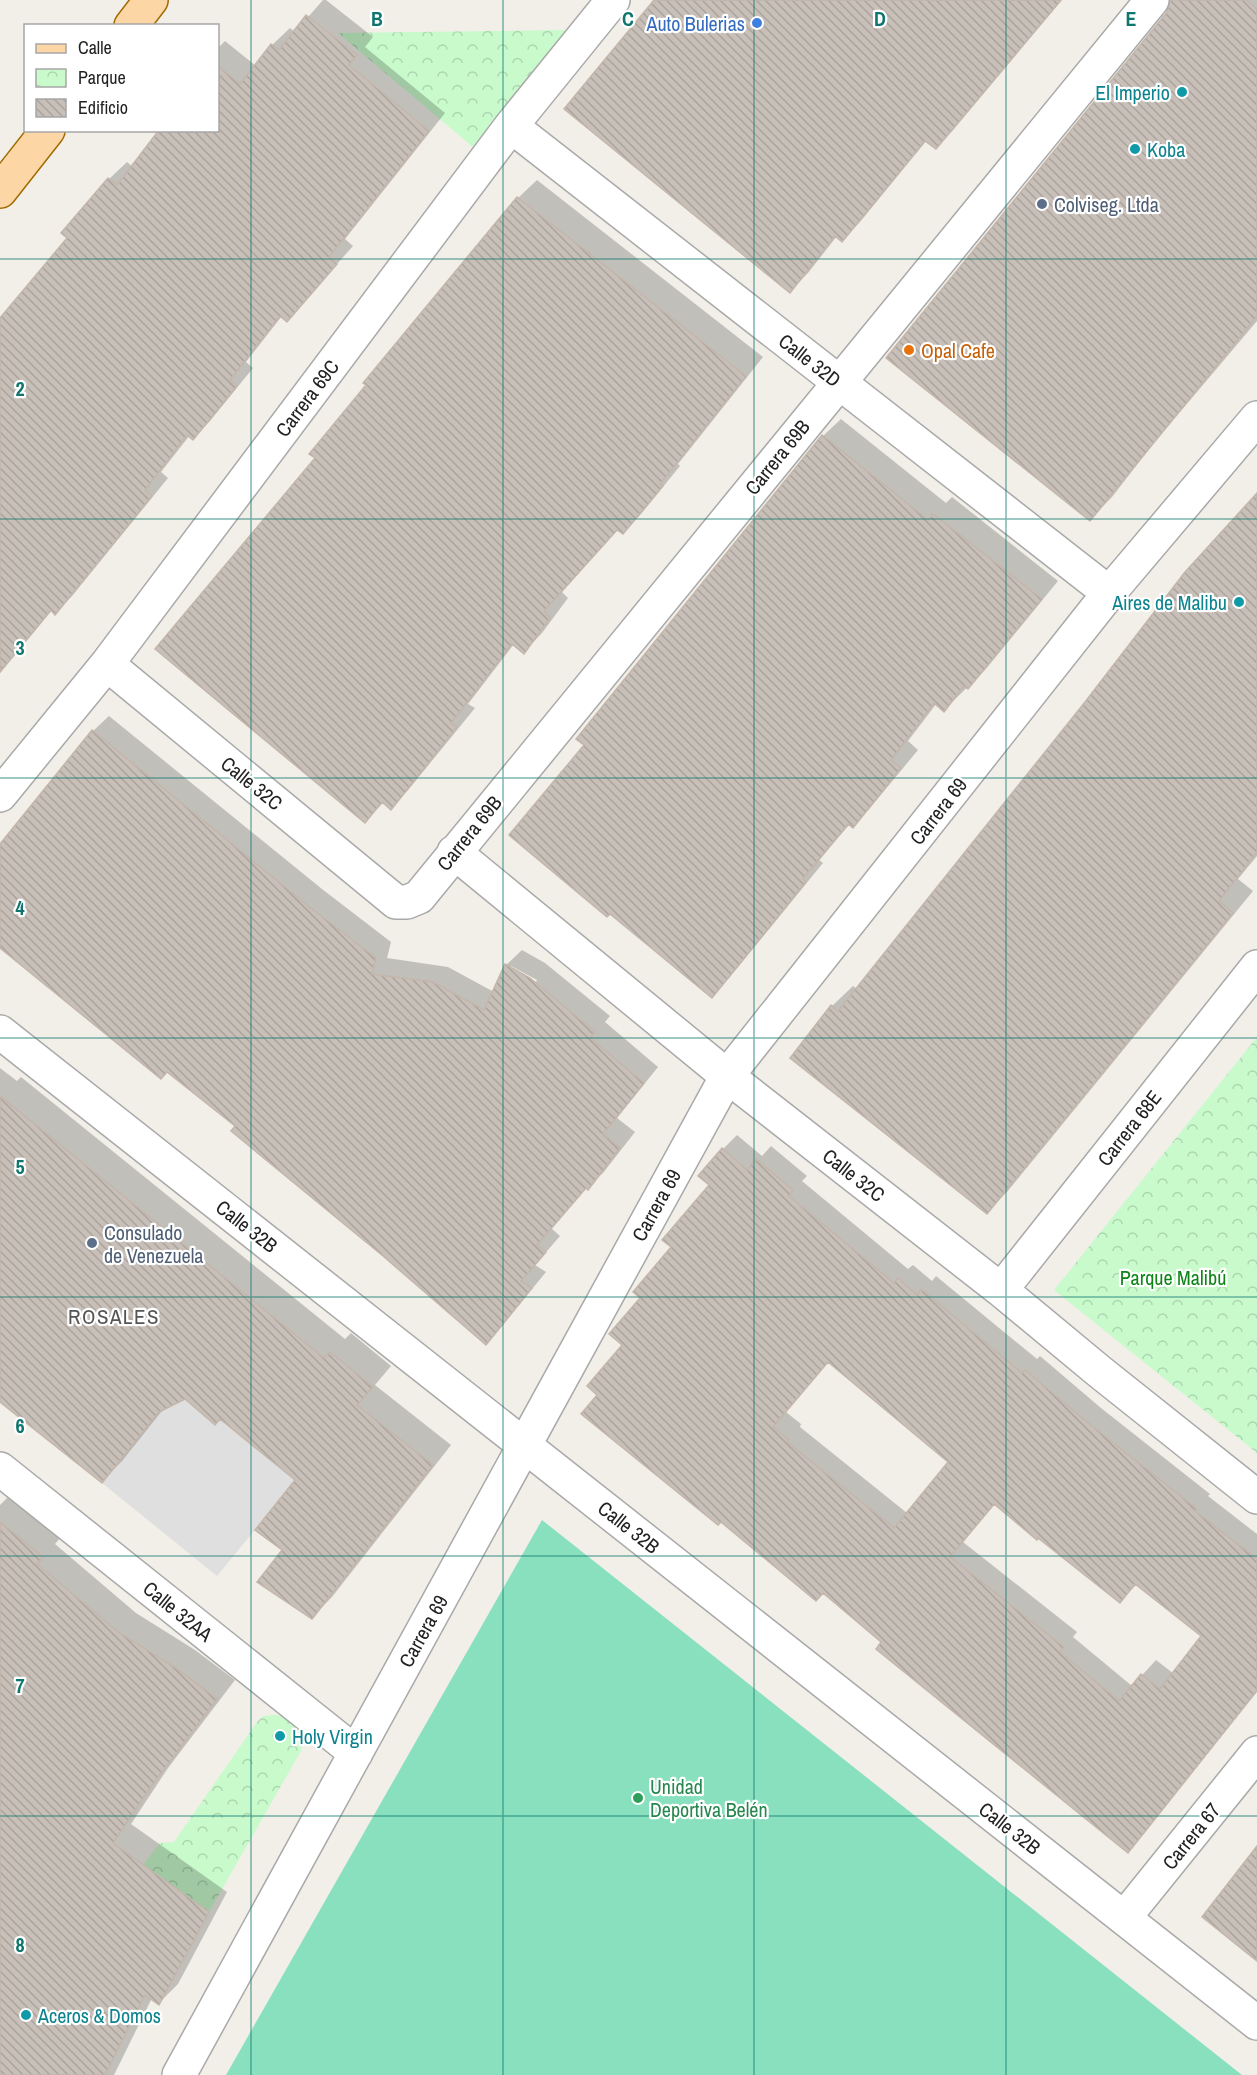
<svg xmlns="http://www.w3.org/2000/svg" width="1257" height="2075" viewBox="0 0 1257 2075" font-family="'Archivo Narrow',sans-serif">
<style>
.residential{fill:#e0dfdf}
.park{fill:url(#park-crowns)}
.pitch{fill:#88e0be}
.shadow{fill:#0003;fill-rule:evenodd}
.building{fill:url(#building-back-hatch);stroke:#c4b6ab;stroke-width:1.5;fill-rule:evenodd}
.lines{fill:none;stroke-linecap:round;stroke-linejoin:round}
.minor-casing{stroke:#a9a9a9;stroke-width:36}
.major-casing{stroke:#a06b00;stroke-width:36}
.minor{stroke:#fff;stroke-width:33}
.major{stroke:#fcd6a4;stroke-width:33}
.grid{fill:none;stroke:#0f766e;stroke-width:1.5;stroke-opacity:0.55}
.shop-dot{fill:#3f7fe0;stroke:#fff;stroke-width:2}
.culture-dot{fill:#0f9aa8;stroke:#fff;stroke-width:2}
.service-dot{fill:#5c6f8a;stroke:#fff;stroke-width:2}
.food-dot{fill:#e8710a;stroke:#fff;stroke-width:2}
.leisure-dot{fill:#2e9e5b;stroke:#fff;stroke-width:2}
.labels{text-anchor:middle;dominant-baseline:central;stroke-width:4.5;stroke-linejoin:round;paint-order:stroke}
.shop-label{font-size:20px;fill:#366cbe;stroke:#fff;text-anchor:end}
.culture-label{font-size:20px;fill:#0d838f;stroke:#fff;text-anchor:start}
.service-label{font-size:20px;fill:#4e5e75;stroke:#fff;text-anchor:start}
.food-label{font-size:20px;fill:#c56008;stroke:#fff;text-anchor:start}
.street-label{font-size:20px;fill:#222;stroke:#fff}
.park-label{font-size:20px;fill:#0c8416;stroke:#fff}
.leisure-label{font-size:20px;fill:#27864d;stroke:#fff;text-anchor:start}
.neighbourhood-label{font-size:21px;letter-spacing:1.5px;fill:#555;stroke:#fff}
.grid-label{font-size:20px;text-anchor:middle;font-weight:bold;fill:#0f766e;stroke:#fff;stroke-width:4.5;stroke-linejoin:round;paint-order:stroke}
</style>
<defs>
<pattern id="park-crowns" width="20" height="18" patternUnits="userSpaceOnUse" patternTransform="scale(1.5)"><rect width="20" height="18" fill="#c8facc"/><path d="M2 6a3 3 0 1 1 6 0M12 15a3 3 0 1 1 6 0" fill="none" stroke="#acd6af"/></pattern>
<pattern id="building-back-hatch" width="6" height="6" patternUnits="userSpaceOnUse" patternTransform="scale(1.5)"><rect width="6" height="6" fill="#c7bfb8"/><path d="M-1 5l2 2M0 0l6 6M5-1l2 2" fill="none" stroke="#aba49e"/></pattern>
</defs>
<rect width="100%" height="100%" fill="#f2efe9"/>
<!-- residential -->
<path class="residential" d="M175 1391 215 1425 238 1398 240 1435 295 1481 217 1576 102 1483Z"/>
<!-- park -->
<path class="park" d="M568 30 474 148 338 33Z
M1257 1037V1453L1054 1290Z
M272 1715C293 1715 305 1731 301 1751L209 1912 143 1865 160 1843 174 1842 257 1722 263 1716Z"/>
<!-- pitch -->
<path class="pitch" d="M542 1520 1242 2075H226Z"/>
<!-- shadow -->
<path class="shadow" d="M323 0H326L373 37 365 47 445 113 345 239 353 246 287 320 282 316 246 362 253 368 210 421 193 438 190 435 161 472 168 478 72 596 55 613 53 609 0 673V321L69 238 109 179 127 162 133 167 218 130V48L225 41 256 66 272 45 290 28 295 32Z
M658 0H1062L953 130 936 147 927 140 860 222 842 240 837 236 808 273 790 291Z
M1172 0H1257V321L1153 444 1112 497 1090 519 1168 13Z
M537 180 763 357 678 464 680 466 641 514 623 532 618 529 562 592 568 598 542 633 524 652 514 644 468 704 475 708 409 789 391 808 384 802 365 821 317 458 518 198Z
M841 419 946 503 952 497 1058 581 985 670 944 710 937 703 908 741 918 750 870 808 852 826 850 824 819 860 823 863 729 978 712 996 586 744 823 436Z
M1257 492V856L1238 879 1253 891 1007 1192 986 1212 832 1006 853 986 857 989Z
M109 716 322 889 391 942 387 958 448 967 494 992 506 965 522 950 545 963 610 1016 605 1022 658 1067 617 1118 635 1132 603 1173 587 1187 551 1228 560 1236 535 1265 546 1272 501 1327 486 1343 237 1126 168 1071 0 947V847L93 731ZM511 966 537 980 536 982 511 969Z
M0 1068 17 1081 21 1077 345 1339 351 1333 391 1366 375 1385 451 1445 332 1597 312 1617 297 1480 221 1417 185 1397 165 1407 122 1461 102 1481 0 1399Z
M737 1135 762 1156 771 1146 807 1176 802 1181 908 1269 913 1265 932 1281 936 1276 1037 1359 1040 1356 1101 1408 1210 1494 1208 1496 1257 1534V1692L1142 1836 1128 1851 599 1394 624 1344 642 1298 711 1184 723 1149ZM829 1361 950 1461 907 1513 800 1427 801 1424 786 1412ZM996 1503 1120 1601 1137 1584 1203 1636 1174 1674 1156 1660 1132 1686 1073 1637 1077 1632 963 1542Z
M10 1495 61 1537 55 1544 136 1613 195 1650 235 1680 168 1768 131 1824 227 1892 178 1984 159 2003 152 1998 114 2075H0V1505Z"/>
<!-- building -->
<path class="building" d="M654 0H1061L936 149 925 141 842 242 835 236 790 293 564 109Z
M1170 0H1246L1257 9V316L1090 521 886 358 1167 12Z
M306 15 357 55 349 65 429 131 329 257 337 264 287 322 280 316 230 380 237 386 193 440 187 435 145 490 152 496 55 615 51 610 0 672V318L67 238 61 233 108 178 117 185 159 130H218V66L240 84 271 44 279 50Z
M517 197 746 376 660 484 663 486 623 534 617 530 544 611 550 618 524 654 512 644 451 723 457 727 391 810 382 802 365 823 155 649 315 458 309 454 366 385 363 383Z
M822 435 928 520 933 514 1042 599 968 689 964 686 944 712 934 703 891 760 901 768 853 828 848 824 803 879 806 882 712 998 610 914 607 917 509 835 584 745 576 739Z
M1257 493V852L1219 901 1233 913 987 1214 790 1058 831 1005 838 1011 1085 702 1185 572Z
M92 730 307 905 376 958 372 974 433 982 484 1010 505 964 530 978 595 1032 590 1038 644 1083 603 1134 620 1148 588 1190 586 1188 537 1245 546 1252 521 1281 532 1288 486 1345 383 1256 231 1131 235 1126 167 1072 161 1079 0 948V844Z
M0 1096 324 1358 330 1352 373 1387 357 1405 433 1465 312 1619 257 1582 282 1550 255 1530 295 1480 220 1419 215 1425 185 1399 159 1412 102 1483 0 1402Z
M722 1148 747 1170 756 1159 793 1190 789 1196 894 1283 898 1278 917 1295 921 1289 1022 1373 1025 1370 1087 1422 1197 1509 1195 1511 1257 1559V1690L1128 1853 876 1649 881 1642 823 1593 816 1601 721 1522 718 1525 581 1414 597 1395 587 1386 622 1345 609 1334 640 1298 633 1292 671 1247 662 1240 709 1185 698 1176ZM828 1362 948 1462 894 1528 787 1442 788 1439 773 1427ZM994 1504 1037 1540 1038 1538 1120 1603 1135 1584 1201 1636 1160 1689 1141 1674 1119 1701 1060 1652 1064 1647 950 1557Z
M0 1522 43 1557 37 1564 118 1632 176 1668 217 1699 150 1788 113 1843 209 1912 159 2005 145 1995 105 2075H0Z
M1257 1846V1961L1202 1917Z"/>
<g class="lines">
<defs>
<path id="minor" d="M511 126 1109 593
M107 664 396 902H407L419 897 1152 0
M0 795 107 664 511 126 613 0
M454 852 727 1076 1001 1290 1100 1372 1257 1497
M0 1032 1257 2023
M1001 1290 1257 967
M0 1469 356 1753
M1124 1918 1257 1753
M179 2075 727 1076 1109 593 1257 418"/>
<path id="major" d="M131 26 151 0
M0 191 48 130"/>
</defs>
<!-- minor casing -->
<use href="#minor" class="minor-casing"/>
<!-- major casing -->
<use href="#major" class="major-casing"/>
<!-- minor -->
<use href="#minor" class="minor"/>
<!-- major -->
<use href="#major" class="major"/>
</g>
<!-- grid -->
<path class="grid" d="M251 0V2075M503 0V2075M754 0V2075M1006 0V2075M0 259H1257M0 519H1257M0 778H1257M0 1038H1257M0 1297H1257M0 1556H1257M0 1816H1257"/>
<!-- markers -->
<circle class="shop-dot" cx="757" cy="23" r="6"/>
<g class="culture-dot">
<circle cx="1182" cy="92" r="6"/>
<circle cx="1135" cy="149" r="6"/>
<circle cx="1239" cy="602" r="6"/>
<circle cx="280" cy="1736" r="6"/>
<circle cx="26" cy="2015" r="6"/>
</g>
<g class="service-dot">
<circle cx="1042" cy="204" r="6"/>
<circle cx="92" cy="1243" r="6"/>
</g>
<circle class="food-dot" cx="909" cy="350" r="6"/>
<circle class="leisure-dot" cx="638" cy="1798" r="6"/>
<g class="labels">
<!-- shop labels -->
<g class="shop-label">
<text x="745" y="23">Auto Bulerias</text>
</g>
<!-- culture labels -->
<g class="culture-label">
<text x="1170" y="92" text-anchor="end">El Imperio</text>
<text x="1147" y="149">Koba</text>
<text x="1227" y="602" text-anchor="end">Aires de Malibu</text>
<text x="292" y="1736">Holy Virgin</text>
<text x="38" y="2015">Aceros &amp; Domos</text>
</g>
<!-- service labels -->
<g class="service-label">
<text x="1054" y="204">Colviseg. Ltda</text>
<text x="104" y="1232">Consulado<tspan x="104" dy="23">de Venezuela</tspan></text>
</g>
<!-- food labels -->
<g class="food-label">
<text x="921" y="350">Opal Cafe</text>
</g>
<!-- street labels -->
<g class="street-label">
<text transform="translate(810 360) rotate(38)">Calle 32D</text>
<text transform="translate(307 398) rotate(-53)">Carrera 69C</text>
<text transform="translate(777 457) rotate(-51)">Carrera 69B</text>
<text transform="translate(252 783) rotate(39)">Calle 32C</text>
<text transform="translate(938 811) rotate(-52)">Carrera 69</text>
<text transform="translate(469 833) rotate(-51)">Carrera 69B</text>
<text transform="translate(1129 1128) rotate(-52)">Carrera 68E</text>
<text transform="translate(854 1175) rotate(38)">Calle 32C</text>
<text transform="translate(656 1205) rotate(-61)">Carrera 69</text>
<text transform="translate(247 1226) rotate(38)">Calle 32B</text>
<text transform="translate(629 1527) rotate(38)">Calle 32B</text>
<text transform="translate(178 1611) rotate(39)">Calle 32AA</text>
<text transform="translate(423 1631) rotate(-61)">Carrera 69</text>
<text transform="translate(1010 1828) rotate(38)">Calle 32B</text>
<text transform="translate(1191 1836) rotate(-51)">Carrera 67</text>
</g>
<!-- park labels -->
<g class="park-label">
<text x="1173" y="1277">Parque Malibú</text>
</g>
<!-- leisure labels -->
<g class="leisure-label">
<text x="650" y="1786">Unidad<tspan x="650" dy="23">Deportiva Belén</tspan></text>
</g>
<!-- neighbourhood labels -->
<g class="neighbourhood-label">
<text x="114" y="1316">ROSALES</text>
</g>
</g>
<g class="grid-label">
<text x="377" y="26">B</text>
<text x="628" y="26">C</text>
<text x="880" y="26">D</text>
<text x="1131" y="26">E</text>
<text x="20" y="396">2</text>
<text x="20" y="655">3</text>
<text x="20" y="915">4</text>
<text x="20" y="1174">5</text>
<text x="20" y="1433">6</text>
<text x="20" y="1693">7</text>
<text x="20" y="1952">8</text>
</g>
<!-- legend -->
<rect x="24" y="24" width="195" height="108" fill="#ffffff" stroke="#a7a7a7" stroke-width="1.5"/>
<rect x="36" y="44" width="30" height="9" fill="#fcd6a4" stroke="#a7a7a7" stroke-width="1.5"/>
<text x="78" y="54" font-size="18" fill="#222222">Calle</text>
<rect x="36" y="69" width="30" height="18" fill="url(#park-crowns)" stroke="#a7a7a7" stroke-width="1.5"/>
<text x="78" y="84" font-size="18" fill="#222222">Parque</text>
<rect x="36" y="99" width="30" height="18" fill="url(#building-back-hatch)" stroke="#a7a7a7" stroke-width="1.5"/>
<text x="78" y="114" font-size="18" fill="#222222">Edificio</text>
</svg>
